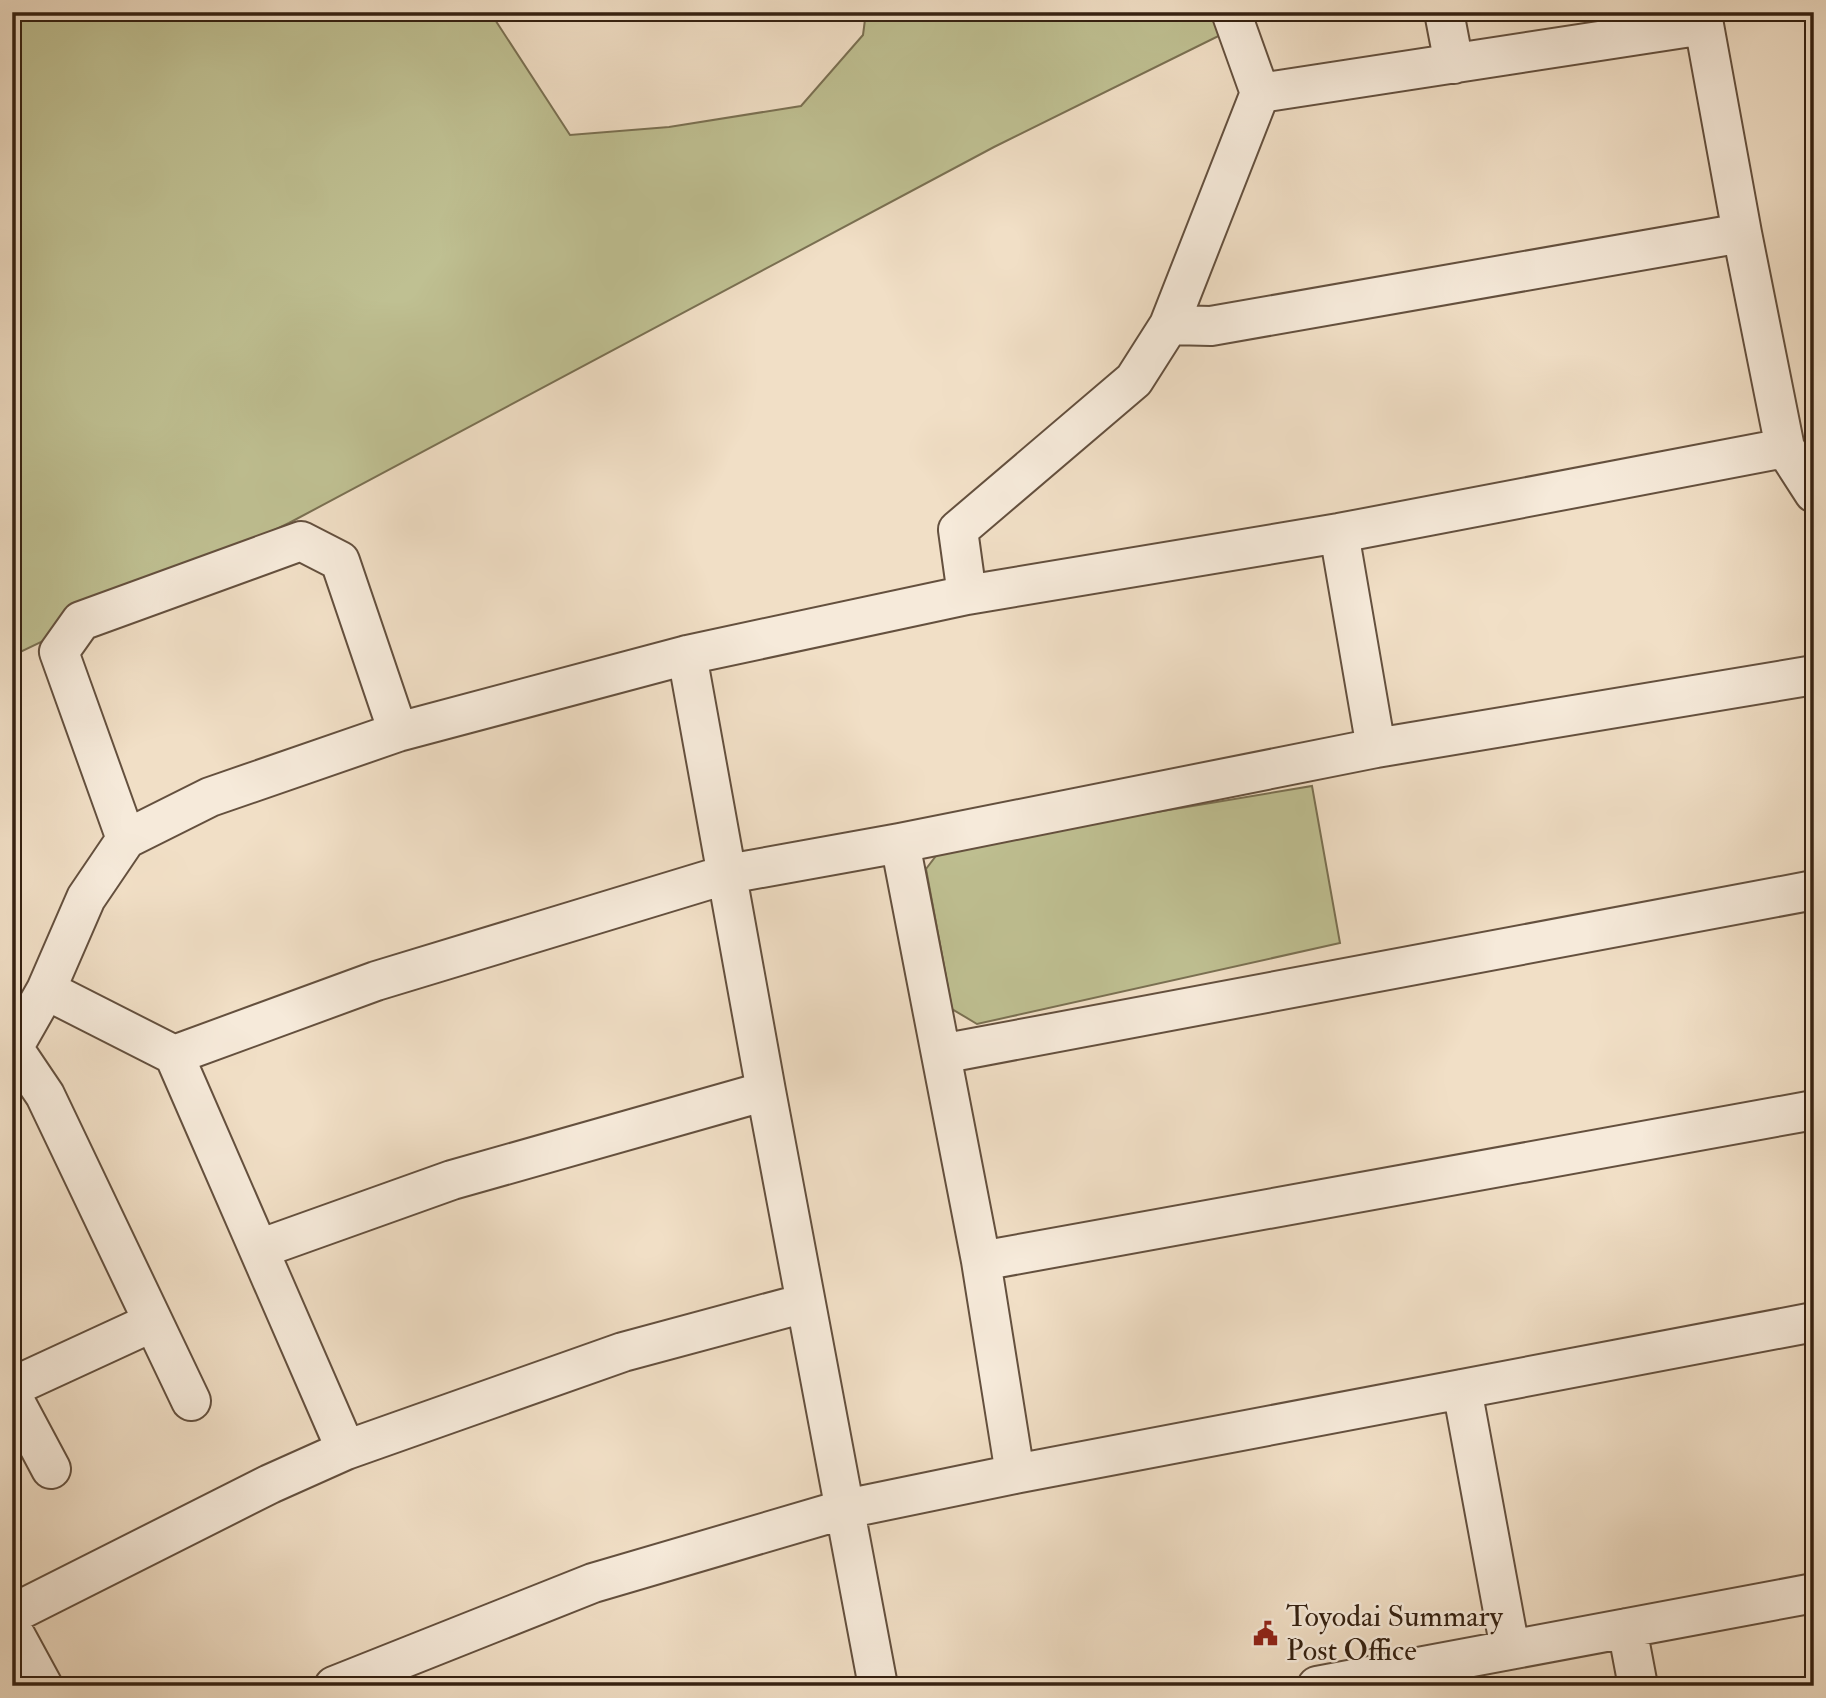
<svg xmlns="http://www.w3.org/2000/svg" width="1826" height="1698" viewBox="0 0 1826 1698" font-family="'IM FELL Double Pica',serif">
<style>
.green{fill:#bfc092;stroke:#7a7052;stroke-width:2}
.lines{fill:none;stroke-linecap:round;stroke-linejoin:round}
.minor-casing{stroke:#64503e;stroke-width:42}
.minor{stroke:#f6eada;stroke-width:38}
.labels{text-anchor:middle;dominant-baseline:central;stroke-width:5;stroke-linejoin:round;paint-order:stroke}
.poi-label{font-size:30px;fill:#352111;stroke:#f6eada;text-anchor:start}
</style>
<rect width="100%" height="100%" fill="#f1dfc6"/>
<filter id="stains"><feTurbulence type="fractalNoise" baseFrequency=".00286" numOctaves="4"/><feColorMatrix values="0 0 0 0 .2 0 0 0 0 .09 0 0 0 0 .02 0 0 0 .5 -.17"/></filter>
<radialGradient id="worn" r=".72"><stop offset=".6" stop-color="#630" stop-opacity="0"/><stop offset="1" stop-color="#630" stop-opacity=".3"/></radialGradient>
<!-- green -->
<path class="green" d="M12 12H490L570 135 669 127 801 106 863 35 866 12H1267L994 147 289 523 12 656Z
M1312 786 1340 943 977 1024 952 1009 926 869 942 848Z"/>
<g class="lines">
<defs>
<path id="minor" d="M1231 12 1260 93
M1444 12 1454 64
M1169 325 1211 326 1742 233
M1339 533 1376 748
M967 595 958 530 1134 380 1169 325 1260 93 1704 25 1742 233 1785 448 1814 493
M687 655 766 1091 878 1686
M126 839 59 652 81 621 301 541 340 561 398 732
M900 843 981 1261 1015 1474
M46 990 174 1055 346 1450
M14 1049 45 1095 191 1401
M12 1050 46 990 86 898 126 839 210 797 398 732 687 655 967 595 1339 533 1785 448
M941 1054 1814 890
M174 1055 376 981 728 874 900 843 1376 748 1814 675
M259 1249 452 1180 766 1091
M981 1261 1814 1110
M12 1387 153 1322
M1462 1389 1510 1649
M12 1396 51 1469
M12 1614 270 1484 346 1450 623 1352 805 1303
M1627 1628 1638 1686
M12 1629 43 1686
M334 1686 593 1583 845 1509 1015 1474 1814 1322
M1317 1686 1814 1593"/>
</defs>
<!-- minor casing -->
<use href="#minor" class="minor-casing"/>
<!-- minor -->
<use href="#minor" class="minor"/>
</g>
<!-- icons -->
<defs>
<symbol id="civic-bare" viewBox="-9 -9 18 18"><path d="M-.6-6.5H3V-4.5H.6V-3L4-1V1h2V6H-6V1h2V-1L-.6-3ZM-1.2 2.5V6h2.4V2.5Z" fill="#8f2418" stroke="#f6eada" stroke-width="2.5" paint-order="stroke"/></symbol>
</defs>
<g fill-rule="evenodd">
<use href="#civic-bare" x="1248" y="1616" width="35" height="35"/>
</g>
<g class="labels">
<!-- poi labels -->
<g class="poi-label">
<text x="1286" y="1616">Toyodai Summary<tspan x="1286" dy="34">Post Office</tspan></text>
</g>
</g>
<!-- margin -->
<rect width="1826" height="1698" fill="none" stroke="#f1dfc6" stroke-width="42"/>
<rect x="14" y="14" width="1798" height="1670" fill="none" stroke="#352111" stroke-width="3.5"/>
<rect x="21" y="21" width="1784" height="1656" fill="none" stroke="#352111" stroke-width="2"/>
<rect width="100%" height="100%" filter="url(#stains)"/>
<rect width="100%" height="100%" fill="url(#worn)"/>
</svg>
